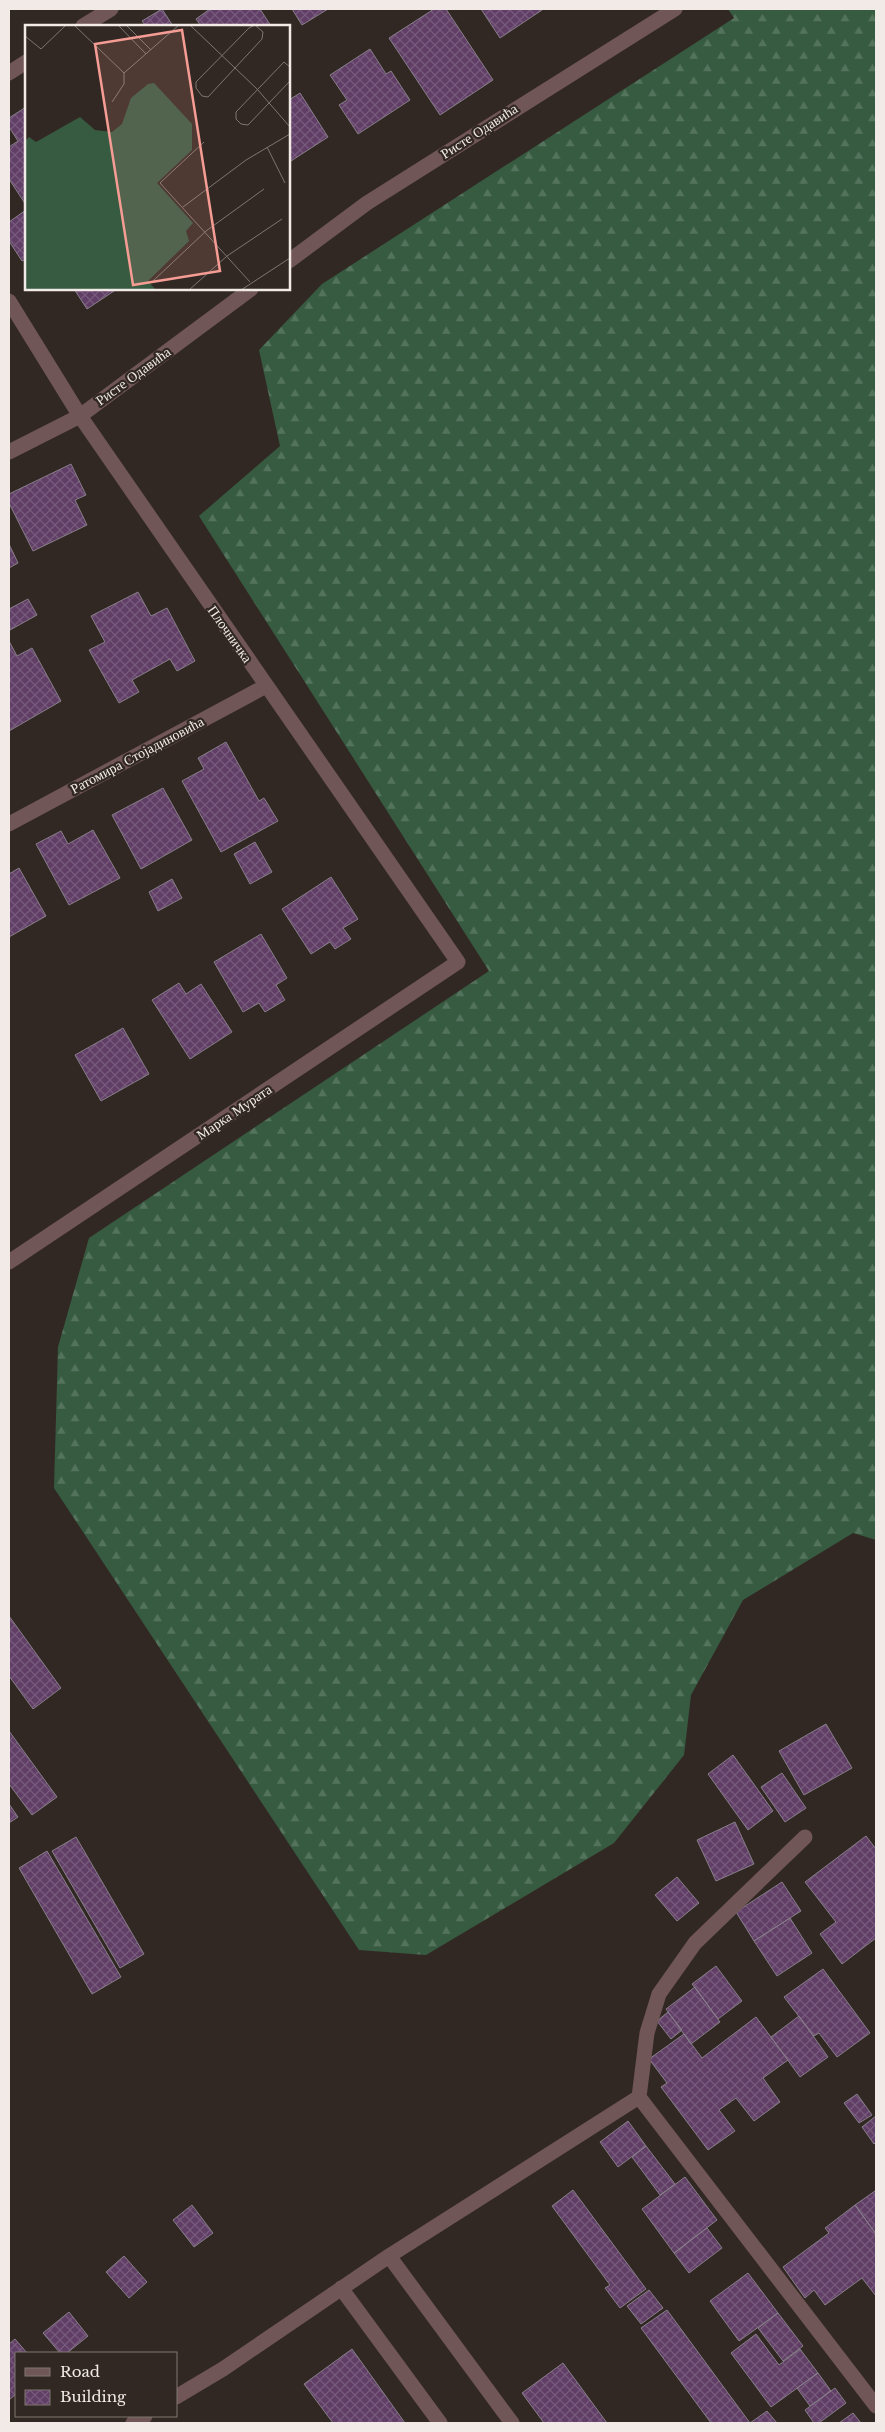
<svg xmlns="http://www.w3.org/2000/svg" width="885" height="2432" viewBox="0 0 885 2432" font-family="'Libre Baskerville',serif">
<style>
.forest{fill:url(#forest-firs)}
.building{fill:url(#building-cross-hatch);stroke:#867e88}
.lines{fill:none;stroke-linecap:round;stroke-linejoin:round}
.minor{stroke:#705656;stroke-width:15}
.labels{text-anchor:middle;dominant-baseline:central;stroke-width:4.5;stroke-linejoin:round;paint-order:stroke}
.street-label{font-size:14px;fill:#f1eae7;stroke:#322823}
.inset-road{fill:none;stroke:#7e7671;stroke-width:1}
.view{fill:#f59c94;fill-opacity:0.15;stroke:#f59c94;stroke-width:2.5}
.inset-edge{fill:none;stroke:#f1eae7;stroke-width:2.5}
</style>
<defs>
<pattern id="forest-firs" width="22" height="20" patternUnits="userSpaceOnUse" patternTransform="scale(1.25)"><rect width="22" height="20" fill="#365b41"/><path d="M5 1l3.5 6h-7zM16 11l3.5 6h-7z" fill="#54735c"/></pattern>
<pattern id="building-cross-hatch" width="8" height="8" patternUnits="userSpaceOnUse" patternTransform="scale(1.25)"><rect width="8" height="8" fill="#603e66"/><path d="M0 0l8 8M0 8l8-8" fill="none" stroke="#775a7c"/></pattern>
</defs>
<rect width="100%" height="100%" fill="#322823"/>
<!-- forest -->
<path class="forest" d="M728 9H876V1540L853 1533 743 1600 691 1695 684 1755 614 1843 426 1955 359 1950 54 1488 58 1347 89 1238 489 971 199 516 280 446 259 350 322 284 734 18Z"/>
<!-- building -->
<path class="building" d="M162 9 173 26H146L142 21Z
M210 9H260L271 26H201L196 19Z
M292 9H328L302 25Z
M434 9H446L493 80 440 115 389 38Z
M481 9H541L542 10 500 38Z
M370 49 386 74 391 71 410 100 358 134 339 105 347 100 330 75Z
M300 93 328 137 291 161 289 157V100Z
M26 107V205L9 179V147L18 141 9 127V118Z
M26 210V259L22 261 9 241V222Z
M74 289H117L87 309Z
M71 464 86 495 75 500 87 525 33 551 9 503V494Z
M9 544 18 563 9 568Z
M138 592 151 616 167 608 195 661 177 671 170 659 132 680 139 692 119 703 89 650 105 642 91 616Z
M28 599 37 615 10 630 9 609Z
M9 641 17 656 32 648 61 701 9 731Z
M226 742 259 801 264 798 278 821 221 852 182 781 204 769 198 758Z
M163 788 192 840 141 869 112 815Z
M93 830 120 878 69 905 36 844 61 831 68 844Z
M255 842 272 872 250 884 234 854Z
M19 868 46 916 9 937V874Z
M331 877 358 919 343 928 351 939 335 949 330 942 311 954 282 909Z
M172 879 182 898 158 911 149 892Z
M261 934 287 978 276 985 285 1000 265 1012 259 1003 243 1012 214 962Z
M179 983 186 994 201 984 232 1032 190 1059 152 1000Z
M123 1028 149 1074 101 1101 75 1055Z
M9 1616 61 1688 33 1709 9 1676Z
M826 1724 852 1768 804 1795 779 1751Z
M9 1731 57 1797 32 1815 9 1784Z
M733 1755 773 1811 748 1830 708 1774Z
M782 1773 806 1808 785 1822 761 1787Z
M9 1804 18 1817 9 1823Z
M735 1822 754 1864 716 1881 697 1840Z
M866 1836 876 1849V1938L842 1964 820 1934 836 1922 805 1882Z
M76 1837 144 1954 120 1968 52 1851Z
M47 1851 121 1977 92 1994 19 1868Z
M677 1877 699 1903 677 1921 655 1895Z
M782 1882 801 1911 754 1941 736 1912Z
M790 1918 812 1953 777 1976 754 1941Z
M716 1966 742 2001 718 2019 692 1984Z
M823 1969 870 2033 837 2057 819 2033 814 2036 784 1997Z
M695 1987 720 2022 691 2044 666 2009Z
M668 2012 682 2030 671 2039 657 2021Z
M799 2016 828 2057 800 2077 771 2037Z
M756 2017 788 2060 763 2078 780 2102 754 2121 736 2098 719 2110 735 2131 708 2150 661 2087 667 2083 649 2059 684 2034 702 2058Z
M857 2094 872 2115 859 2123 844 2103Z
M876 2116V2142L874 2144 862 2127Z
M628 2121 646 2146 618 2167 600 2142Z
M646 2146 675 2184 660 2195 632 2157Z
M685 2177 717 2220 674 2253 642 2209Z
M573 2190 646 2289 620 2308 605 2288 610 2285 552 2206Z
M875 2191 876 2193V2234L855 2205Z
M192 2205 213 2233 194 2247 173 2220Z
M855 2205 876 2234V2296L862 2278 825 2305 814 2290 805 2298 783 2267 829 2233 825 2228Z
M707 2228 722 2248 689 2273 674 2253Z
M124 2256 147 2282 129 2298 106 2272Z
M748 2273 778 2313 739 2341 710 2301Z
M649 2290 663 2308 641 2324 627 2306Z
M667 2310 750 2423H711L641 2328Z
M69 2312 88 2336 67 2353H60L43 2333Z
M778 2313 803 2346 783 2361 758 2328Z
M756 2334 779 2365 800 2349 818 2373 771 2407 731 2353Z
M15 2339 27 2353H16V2394L9 2400V2344Z
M352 2349 405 2423H333L304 2384Z
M563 2363 607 2423H544L522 2393Z
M818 2373 831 2391 810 2406 797 2388Z
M835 2388 846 2403 819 2423H814L805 2410Z
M767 2411 777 2423H750Z
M853 2413 861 2423H839Z"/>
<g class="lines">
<!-- minor -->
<path class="minor" d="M83 26 111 9
M9 73 26 62
M289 261 367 203 675 9
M9 301 80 416 458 962 9 1262
M9 452 80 416 251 289
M9 824 266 686
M639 2097 647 2033 659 1994 695 1943 805 1837
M389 2256 512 2423
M341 2288 440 2423
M176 2397 223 2369 389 2256 639 2097 876 2406
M133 2423 145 2416"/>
</g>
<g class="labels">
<!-- street labels -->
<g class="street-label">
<text transform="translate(479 131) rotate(-33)">Ристе Одавића</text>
<text transform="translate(133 376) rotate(-36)">Ристе Одавића</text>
<text transform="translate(230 634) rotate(55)">Плочничка</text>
<text transform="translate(137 755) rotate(-28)">Ратомира Стојадиновића</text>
<text transform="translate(234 1112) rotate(-34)">Марка Мурата</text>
</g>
</g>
<!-- overview -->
<g transform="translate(25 25)">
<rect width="265" height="265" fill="#322823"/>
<path d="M129 58 167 99V125L132 158 168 198 161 206 164 216 123 256 131 265H0V116L4 112 11 117 55 92 70 105 87 107 97 99 106 73 123 59Z" fill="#365b41"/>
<path class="inset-road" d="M49 0 99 48 154 0M93 0 121 29M101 0 126 25M165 0 232 64 265 102M230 0 238 7 237 14 183 72 177 71 171 63V57L224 3ZM0 11 16 24 41 0M265 42 259 37 211 87V94L216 99 223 100 265 56M87 77 99 59V48M179 117 135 158 225 257M242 122 260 158M158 182 221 135 265 109M128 256 181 206 239 164M164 265 202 231 257 194M216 265 265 233"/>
<path class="view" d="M157 5 195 246 108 260 70 19Z"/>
<rect width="265" height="265" class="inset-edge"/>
</g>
<!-- border -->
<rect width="885" height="2432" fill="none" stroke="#f1eae7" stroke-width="20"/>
<!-- legend -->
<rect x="15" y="2352" width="162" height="65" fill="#322823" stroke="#7e7671"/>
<rect x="25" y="2368" width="25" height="8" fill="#705656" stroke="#7e7671"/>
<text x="60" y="2377" font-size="15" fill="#f1eae7">Road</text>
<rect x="25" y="2390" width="25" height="15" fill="url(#building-cross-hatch)" stroke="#7e7671"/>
<text x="60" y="2402" font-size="15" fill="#f1eae7">Building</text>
</svg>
